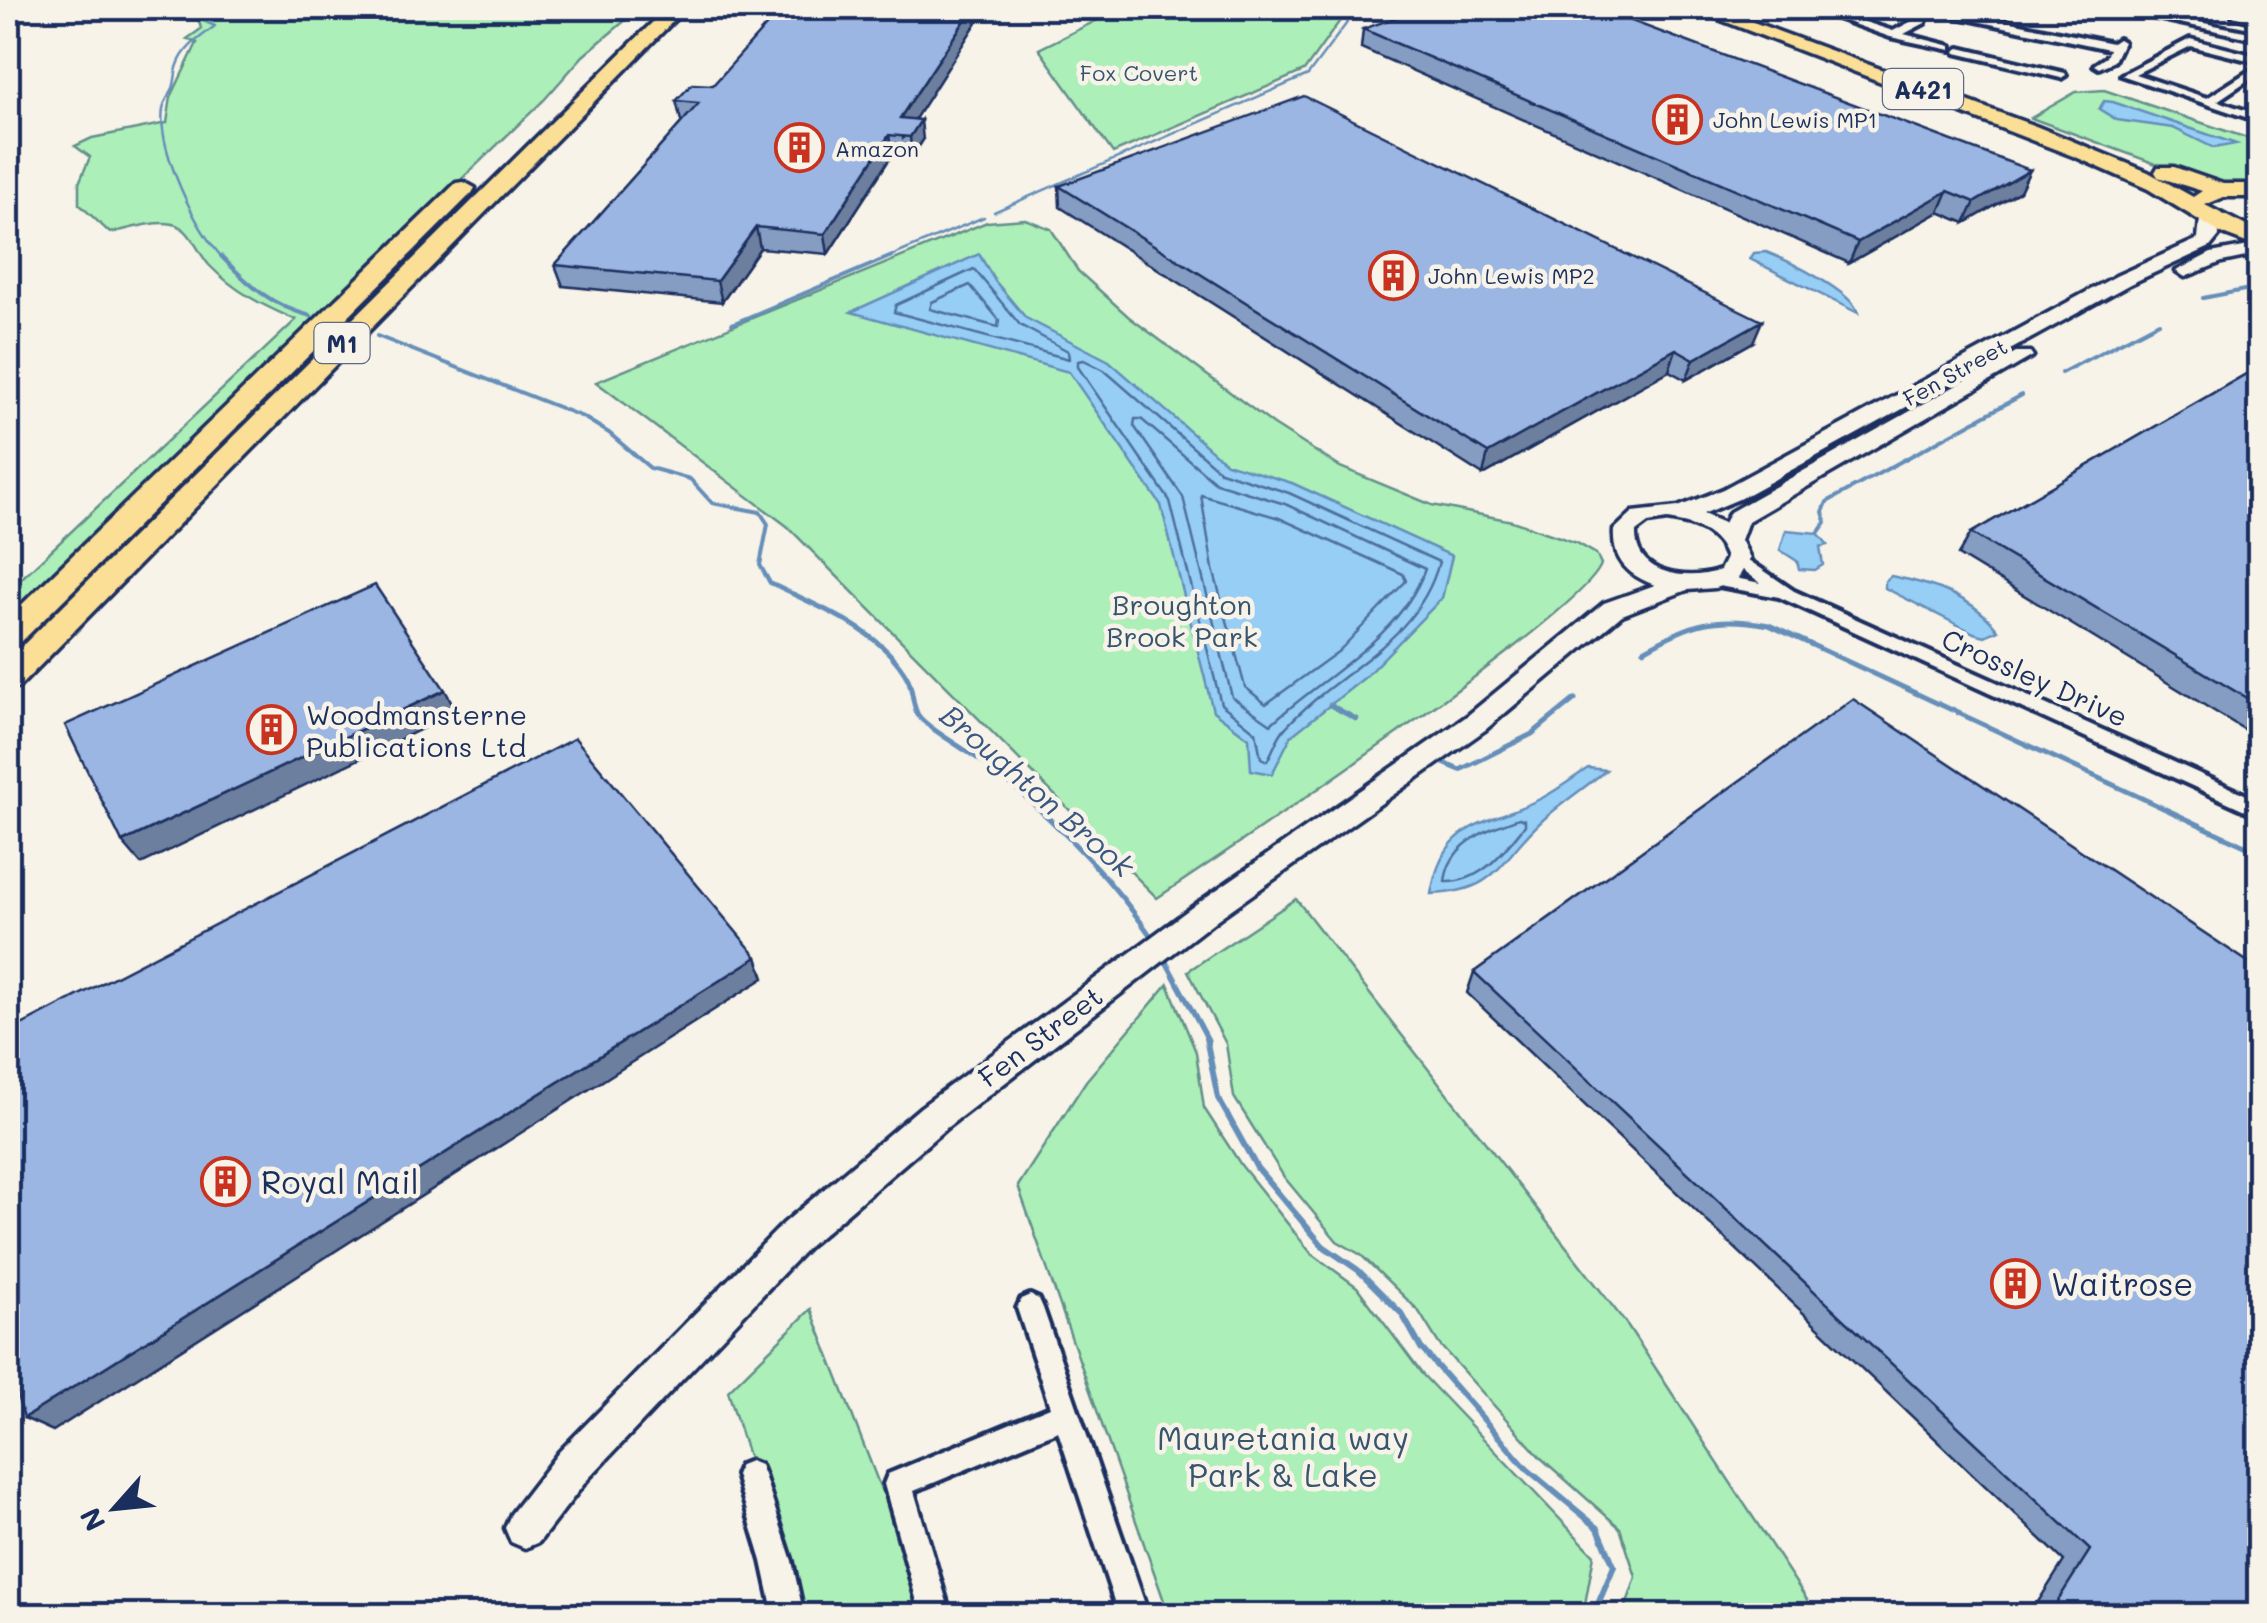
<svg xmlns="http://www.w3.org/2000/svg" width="2267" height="1623" viewBox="0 0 2267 1623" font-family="Mali,sans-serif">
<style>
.green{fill:#adefb8;stroke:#648f8b;stroke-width:2.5}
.water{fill:#97cef6;stroke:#658eb9;stroke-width:2.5}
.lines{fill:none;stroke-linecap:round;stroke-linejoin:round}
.shore{stroke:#4d6f9b;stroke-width:2.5}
.stream-far3{stroke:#658eb9;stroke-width:2.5}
.stream-far2{stroke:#658eb9;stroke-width:4}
.stream-far1{stroke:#658eb9;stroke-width:5}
.stream{stroke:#658eb9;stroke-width:6}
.street-casing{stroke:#1b2f5e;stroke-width:8}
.secondary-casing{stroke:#1b2f5e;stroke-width:7}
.highway-casing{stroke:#1b2f5e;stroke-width:7}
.street{fill:#f7f3e8;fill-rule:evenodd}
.secondary{fill:#f7f3e8;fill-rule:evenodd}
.highway{fill:#fbdf96;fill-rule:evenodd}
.wall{fill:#859dc2;stroke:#1b2f5e;stroke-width:2.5}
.shaded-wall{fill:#6c7f9e;stroke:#1b2f5e;stroke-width:2.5}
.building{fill:#9bb6e2;stroke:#1b2f5e;stroke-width:2.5}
.labels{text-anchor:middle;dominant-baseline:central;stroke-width:9;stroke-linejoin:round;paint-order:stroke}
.far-park-label{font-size:22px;fill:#385570;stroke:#f7f3e8}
.far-poi-label{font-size:22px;fill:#1b2f5e;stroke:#f7f3e8;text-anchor:start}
.far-street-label{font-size:22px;fill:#1b2f5e;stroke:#f7f3e8}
.shield{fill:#f7f3e8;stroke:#5d6a87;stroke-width:2.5}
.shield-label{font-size:25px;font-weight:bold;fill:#1b2f5e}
.park-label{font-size:28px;fill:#385570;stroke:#f7f3e8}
.street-label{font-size:28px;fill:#1b2f5e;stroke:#f7f3e8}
.poi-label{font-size:28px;fill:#1b2f5e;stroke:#f7f3e8;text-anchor:start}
.water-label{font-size:30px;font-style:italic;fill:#3a5784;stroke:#f7f3e8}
.near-poi-label{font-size:32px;fill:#1b2f5e;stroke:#f7f3e8;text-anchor:start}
.near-park-label{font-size:32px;fill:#385570;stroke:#f7f3e8}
</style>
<rect width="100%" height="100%" fill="#f7f3e8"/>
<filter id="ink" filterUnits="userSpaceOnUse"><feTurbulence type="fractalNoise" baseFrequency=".01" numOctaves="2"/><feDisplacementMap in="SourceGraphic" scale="20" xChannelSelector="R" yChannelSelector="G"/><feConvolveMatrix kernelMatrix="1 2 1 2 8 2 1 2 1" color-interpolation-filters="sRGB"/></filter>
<g filter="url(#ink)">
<!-- green -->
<path class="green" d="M161 8H640L583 56 544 100 8 615V591L296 320C262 305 235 292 209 265 198 253 190 227 173 224 155 220 129 229 110 233L79 204V183L90 157 75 146 92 138 167 123 171 97 197 43 187 39 201 29 199 21 185 15 165 14Z
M1122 8H1349L1304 71 1113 153 1039 49Z
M2104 90 2259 142V187L2213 185 2031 118 2076 92Z
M1025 219 1051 229 1078 271 1129 317 1274 425 1340 467 1432 505 1512 521 1577 543 1596 554 1601 564C1588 611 1220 856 1157 898L787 526 596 382 987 222Z
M1296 899 1628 1326 1817 1615H1623L1636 1577 1620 1528 1541 1458 1439 1344 1418 1310 1361 1255 1337 1241 1284 1177 1234 1097 1226 1044 1188 971Z
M1168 984 1196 1052 1204 1108 1241 1165 1311 1253 1357 1287 1422 1374 1594 1555 1583 1615H1169L1018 1186 1086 1081Z
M811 1309 882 1492 891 1491 927 1615H797L728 1391Z"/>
<!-- water -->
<path class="water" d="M2104 101 2113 102 2236 144 2214 148 2173 128 2117 120 2099 109Z
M1766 252C1787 260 1853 292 1858 313L1750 259 1754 253Z
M979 254 995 281 1026 318 1109 361 1226 463 1292 483 1452 556 1442 598 1364 678 1291 736 1272 774 1251 770 1249 738 1213 711 1161 505 1069 372 851 312Z
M1786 530 1818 533 1828 545 1820 547 1823 565 1815 570 1799 569 1797 561 1780 550Z
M1891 576C1932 584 1972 596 1998 630L1985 636 1974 633 1885 588V581Z
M1588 768 1606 770C1586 787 1563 802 1544 819 1499 859 1500 892 1431 894 1444 819 1484 827 1542 798 1558 790 1573 778 1588 768Z"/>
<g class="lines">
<!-- shore -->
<path class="shore" d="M974 269 1020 325 1068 351 1069 359 894 312 896 305Z
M970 285 999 320 998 327 930 309 932 302Z
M1084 360 1104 370 1220 471 1289 493 1439 562C1418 642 1338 670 1286 727 1277 736 1274 750 1267 761L1261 758 1256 732 1221 704 1170 501 1078 367V361Z
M1135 419H1141L1216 483 1285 504 1425 569C1401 637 1322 677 1271 724L1232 697 1183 497 1134 426Z
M1201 495 1279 518 1403 574 1406 581 1339 651 1266 704 1245 687 1213 569Z
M1519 818 1525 820V825C1504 851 1482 883 1445 882 1449 843 1486 830 1519 818Z"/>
<!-- stream-far3 -->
<path class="stream-far3" d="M173 8 215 26C201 37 184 47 178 65 175 72 176 80 173 88 170 95 164 101 163 109 157 148 196 231 223 258
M994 212 1308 75 1358 8
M887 258 984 217"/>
<!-- stream-far2 -->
<path class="stream-far2" d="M221 256C249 285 271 306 311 316
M2203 298 2260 287
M732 324 892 256
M377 336 583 417 609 433 650 468 690 479 712 503 760 512 768 524 760 565 770 583 798 596
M2061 373 2159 322
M1818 533 1826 522 1823 512 1827 502 2022 395"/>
<!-- stream-far1 -->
<path class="stream-far1" d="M793 594C835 614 885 636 908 679 913 690 912 705 918 715 927 729 977 756 993 769 1055 820 1110 876 1155 942
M1644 650C1691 623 1715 615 1769 625L2260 853
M1330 705 1356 719
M1436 760 1460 770 1532 734 1575 699
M1163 956 1208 1040"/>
<!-- stream -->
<path class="stream" d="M1206 1038 1218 1098 1257 1168 1323 1246 1358 1270 1402 1314 1421 1348 1527 1469 1598 1528 1614 1566 1593 1616"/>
<defs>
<path id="street" d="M1920 8H1943L2112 43 2118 39 2123 42 2114 61 2099 68 2094 65 2106 57 2109 49 1929 11 1925 23 1904 34 1951 46V50L1890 37 1828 15 1837 13 1893 31 1916 19Z
M2109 8H2127L2260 34V40Z
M2238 8H2249L2244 13 2260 18V24L2233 16Z
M2190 39 2260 57V63L2191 46 2135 74 2207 98 2260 64V72L2217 101 2260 115V122L2121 75Z
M1960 48 2065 73 2066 75 2061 78 1956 53 1955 51Z
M1738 553 1794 591 2260 801V817L1779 597 1713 585 1710 581 1719 575 1761 583 1732 562V554Z
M1030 1295 1039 1299 1043 1308 1149 1616H1119L1058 1431 914 1491 951 1616H921L884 1484 888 1474 1050 1407 1017 1308 1021 1299Z
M750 1461 760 1465 764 1475 792 1561 804 1616H774L762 1561 736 1475 740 1465Z"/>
<path id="secondary" d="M2209 214 2218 219 2219 236 2210 247 2130 284 1739 499 1703 514 1724 523 1730 512 2016 352H2030L2033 356 1748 521 1741 540 1750 558 1737 580 1715 588 1687 590 1622 615 1485 730 1219 918 945 1129 807 1248 587 1480 539 1542 525 1548 511 1542 505 1528 511 1514 559 1452 783 1224 921 1107 1199 902 1467 716 1604 603 1655 585C1628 575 1612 560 1614 530L1633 512 1678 507 1723 489 2116 276 2198 239 2200 219ZM1667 520C1693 524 1717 531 1726 558L1720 570C1688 582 1634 575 1636 532L1648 523Z
M2260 244V254L2222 262 2185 277 2176 271 2211 253Z"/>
<path id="highway" d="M667 8H686L19 687 8 690V660Z
M1690 8H1715L2038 127 2148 172 2193 197 2202 191 2158 177 2155 172 2158 167H2174L2223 184H2260V197H2224L2205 205 2260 233V248L2220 233 2148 189 2078 158Z
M464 182 475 188 472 193 19 644 8 647V618L456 183Z"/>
</defs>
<!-- street casing -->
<use href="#street" class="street-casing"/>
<!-- secondary casing -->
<use href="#secondary" class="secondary-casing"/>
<!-- highway casing -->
<use href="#highway" class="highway-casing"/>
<!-- street -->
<use href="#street" class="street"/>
<!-- secondary -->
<use href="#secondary" class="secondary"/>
<!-- highway -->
<use href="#highway" class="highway"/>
</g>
<!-- wall -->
<path class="wall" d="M1363 29 2030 170 2020 191 1965 223 1939 212 1849 263 1361 48Z
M676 101 915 119 923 140 912 157 892 155 828 254 760 248 722 302 563 286 555 265 683 121H681Z
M1059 186 1753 342 1686 380 1669 371 1483 475 1060 207Z
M2260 366V739L1958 555 1971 533Z
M1474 972 2260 1616H2029L2064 1561 1467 993Z"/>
<!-- shaded-wall -->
<path class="shaded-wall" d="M973 8H986L903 138 900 118Z
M921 120 923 140 912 157 910 137Z
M889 135 892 155 828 254 825 234Z
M2030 170 2020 191 1965 223 1975 202Z
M1948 191 1939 212 1849 263 1858 242Z
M756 227 760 248 722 302 717 281Z
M1762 321 1753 342 1686 380 1694 359Z
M1676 349 1669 371 1483 475 1488 453Z
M445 690 457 712 141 864 122 842Z
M757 957 764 978 53 1431 24 1418Z"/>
<!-- building -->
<path class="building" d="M782 8H973L900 118 921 120 910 137 889 135 825 234 756 227 717 281 555 265 699 103 676 101 692 84 713 85Z
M1422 8H1597L2030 170 1975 202 1948 191 1858 242 1363 29Z
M1304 96 1762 321 1694 359 1676 349 1488 453 1059 186Z
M2260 366V706L1971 533Z
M375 585 445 690 122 842 65 725Z
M1853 699 2260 970V1616H2061L2053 1608 2090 1550 1474 972Z
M575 738 757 957 24 1418 8 1366V1032Z"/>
</g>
<!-- icons -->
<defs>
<symbol id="building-ring" viewBox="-11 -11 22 22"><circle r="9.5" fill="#f7f3e8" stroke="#c8321e" stroke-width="1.5"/><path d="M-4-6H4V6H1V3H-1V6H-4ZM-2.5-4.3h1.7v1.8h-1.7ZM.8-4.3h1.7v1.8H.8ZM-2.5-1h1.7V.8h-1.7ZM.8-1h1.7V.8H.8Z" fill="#c8321e"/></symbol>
</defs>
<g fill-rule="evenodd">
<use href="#building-ring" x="1650" y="92" width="55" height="55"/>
<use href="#building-ring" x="772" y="120" width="55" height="55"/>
<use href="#building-ring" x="1366" y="248" width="55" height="55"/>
<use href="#building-ring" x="244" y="702" width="55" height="55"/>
<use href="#building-ring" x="198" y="1154" width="55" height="55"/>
<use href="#building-ring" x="1988" y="1256" width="55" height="55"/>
</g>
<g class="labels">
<!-- far-park labels -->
<g class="far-park-label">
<text x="1139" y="72">Fox Covert</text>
</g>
<!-- far-poi labels -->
<g class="far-poi-label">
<text x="1713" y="119">John Lewis MP1</text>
<text x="835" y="148">Amazon</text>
<text x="1428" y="275">John Lewis MP2</text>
</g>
<!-- far-street labels -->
<g class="far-street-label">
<text transform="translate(1955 372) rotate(-29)">Fen Street</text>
</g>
<!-- shield labels -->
<g class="shield">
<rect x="1883" y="69" width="80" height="40" rx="8"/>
<rect x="314.5" y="323" width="55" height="40" rx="8"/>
</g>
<g class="shield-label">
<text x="1923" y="89">A421</text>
<text x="342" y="343">M1</text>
</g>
<!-- park labels -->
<g class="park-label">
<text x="1182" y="604">Broughton<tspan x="1182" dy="32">Brook Park</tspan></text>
</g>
<!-- street labels -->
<g class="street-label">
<text transform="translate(2035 677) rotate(24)">Crossley Drive</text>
<text transform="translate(1040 1036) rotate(-37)">Fen Street</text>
</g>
<!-- poi labels -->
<g class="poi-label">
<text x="306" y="714">Woodmansterne<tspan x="306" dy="32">Publications Ltd</tspan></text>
</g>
<!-- water labels -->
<g class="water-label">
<text transform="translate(1038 790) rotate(41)">Broughton Brook</text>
</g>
<!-- near-poi labels -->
<g class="near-poi-label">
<text x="261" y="1181">Royal Mail</text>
<text x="2051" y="1283">Waitrose</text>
</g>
<!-- near-park labels -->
<g class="near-park-label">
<text x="1283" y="1437">Mauretania way<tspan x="1283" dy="37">Park &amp; Lake</tspan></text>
</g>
</g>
<!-- margin -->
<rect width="2267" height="1623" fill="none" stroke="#f7f3e8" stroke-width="40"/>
<rect x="20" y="20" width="2227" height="1583" fill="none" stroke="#1b2f5e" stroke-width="4" filter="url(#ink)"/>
<!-- north arrow -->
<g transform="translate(115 1508) rotate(243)" stroke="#f7f3e8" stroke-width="8" paint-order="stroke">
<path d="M0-8L18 38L0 25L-18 38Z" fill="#1b2f5e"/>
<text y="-15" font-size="28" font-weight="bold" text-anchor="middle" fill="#1b2f5e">N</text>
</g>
</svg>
